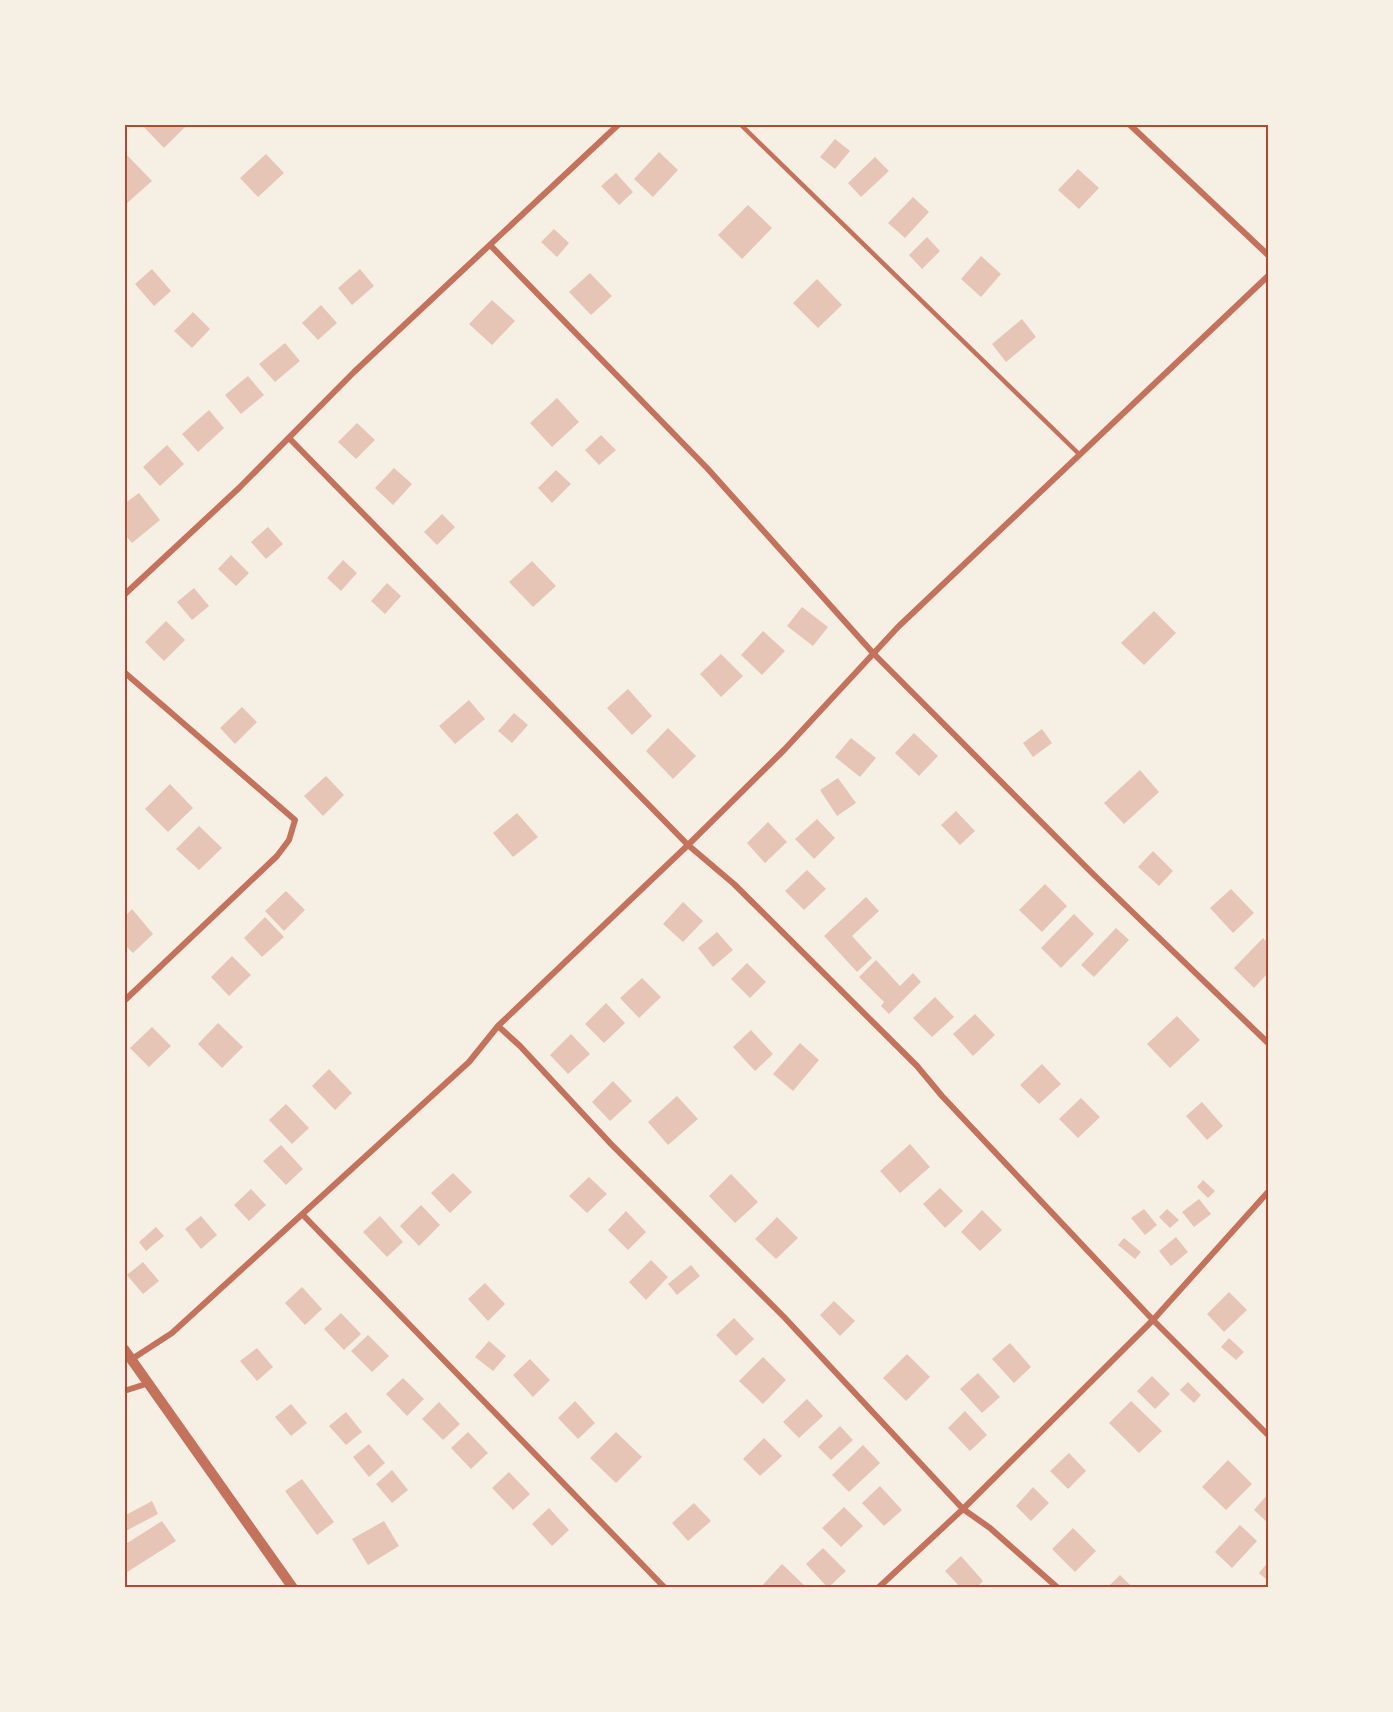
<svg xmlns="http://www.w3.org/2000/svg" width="1393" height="1712" viewBox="0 0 1393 1712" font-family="'Exo 2',sans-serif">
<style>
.building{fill:#e6c5b7}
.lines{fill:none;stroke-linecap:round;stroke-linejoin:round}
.service{stroke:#c5725c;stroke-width:4.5}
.minor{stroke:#c5725c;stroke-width:6}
.tertiary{stroke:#c5725c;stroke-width:10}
.neatline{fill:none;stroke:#b5482f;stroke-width:2}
</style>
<rect width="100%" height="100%" fill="#f6efe4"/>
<!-- building -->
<path class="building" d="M141 124H183L185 127 164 148Z
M835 139 850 151 835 169 820 157Z
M124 152 152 181 126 204 124 203Z
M659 152 678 170 653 197 634 179Z
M266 154 284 173 258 197 240 178Z
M875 157 889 171 861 197 848 183Z
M1078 169 1099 188 1079 209 1058 190Z
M616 173 633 192 619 205 601 186Z
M913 197 929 212 905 238 888 223Z
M748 205 772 228 742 259 718 235Z
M554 229 569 243 557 257 541 242Z
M927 237 940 251 922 269 909 255Z
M981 256 1001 274 981 297 961 279Z
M152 269 171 291 154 306 135 284Z
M360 269 374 286 352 305 338 288Z
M590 273 612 296 591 315 569 292Z
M817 279 842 305 818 328 793 303Z
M492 300 515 321 492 345 469 324Z
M321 305 337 323 318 340 302 323Z
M193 312 210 329 192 348 174 331Z
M1022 319 1036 337 1006 362 992 344Z
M285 343 300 361 275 382 259 364Z
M248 376 264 395 241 414 225 395Z
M557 398 579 422 552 447 530 423Z
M209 410 224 428 198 452 182 434Z
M357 423 375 440 356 459 338 442Z
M601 435 616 450 599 465 585 450Z
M167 445 184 464 160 486 143 467Z
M394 468 412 484 393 505 375 488Z
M556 470 571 484 552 503 538 488Z
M139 493 160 520 132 543 124 533V504Z
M442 514 455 527 437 545 424 532Z
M268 527 283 544 266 559 251 542Z
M231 555 249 573 236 586 218 569Z
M343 560 357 573 341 591 327 578Z
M532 561 556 586 533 607 509 582Z
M387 583 401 596 385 614 371 601Z
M194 588 209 606 192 620 177 602Z
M802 607 828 627 813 646 787 626Z
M1154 611 1176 633 1144 665 1121 643Z
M166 621 185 640 164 661 145 642Z
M763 631 785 651 762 675 741 655Z
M721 654 743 676 721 697 700 674Z
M628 689 652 716 632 735 607 708Z
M469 700 485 719 455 744 439 726Z
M242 707 257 722 235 744 220 728Z
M514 713 528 725 512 743 498 731Z
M668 728 696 756 673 779 646 751Z
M1042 729 1052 743 1033 757 1023 743Z
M914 733 938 756 919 776 895 753Z
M851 738 876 758 860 777 835 757Z
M1140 770 1159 792 1124 824 1104 803Z
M326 776 344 795 323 816 304 796Z
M838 778 856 803 837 816 820 790Z
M170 784 193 808 168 832 145 809Z
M956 811 975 831 960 845 941 825Z
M517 813 538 837 513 857 493 833Z
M817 819 835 838 814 859 795 839Z
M768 822 787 842 765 863 747 843Z
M199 826 222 848 199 870 176 849Z
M1153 851 1173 871 1159 886 1138 867Z
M807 870 826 889 804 910 785 891Z
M1045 884 1067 906 1042 932 1019 910Z
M1231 889 1254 913 1233 933 1210 908Z
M286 891 305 910 284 931 265 911Z
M866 897 879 911 852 936 872 958 857 972 824 936Z
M683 902 703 921 683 942 663 924Z
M132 909 153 934 133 953 124 944V917Z
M1074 914 1094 934 1061 968 1041 948Z
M265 917 284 937 262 957 244 938Z
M1116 928 1129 940 1094 977 1081 965Z
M717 932 733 950 713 967 698 948Z
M1263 938 1268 943V973L1254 988 1234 968Z
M232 956 251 975 229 996 211 977Z
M876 960 900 986 913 973 921 982 889 1014 881 1006 884 1002 859 977Z
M747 963 766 982 750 998 731 979Z
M642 978 661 997 639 1018 620 998Z
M935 997 954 1017 932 1037 913 1018Z
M606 1003 625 1023 604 1043 585 1024Z
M975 1014 995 1035 973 1056 953 1034Z
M1177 1016 1200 1040 1170 1068 1147 1044Z
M218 1023 243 1047 222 1068 198 1044Z
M152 1027 171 1046 149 1067 130 1048Z
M751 1030 773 1054 755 1071 733 1047Z
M571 1034 590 1054 568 1074 550 1055Z
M800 1043 819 1060 793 1091 773 1074Z
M1042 1064 1061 1084 1039 1104 1020 1085Z
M329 1069 352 1093 335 1110 312 1086Z
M613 1081 632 1101 610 1121 592 1102Z
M677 1096 698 1119 668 1145 648 1122Z
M1081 1098 1100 1117 1078 1138 1059 1119Z
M1202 1102 1223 1126 1207 1140 1186 1116Z
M286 1104 309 1128 292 1144 269 1120Z
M910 1144 930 1167 900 1193 880 1171Z
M281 1145 303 1169 286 1185 263 1161Z
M453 1173 472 1192 450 1213 431 1193Z
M731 1174 758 1202 735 1223 709 1196Z
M589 1177 607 1194 587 1213 569 1196Z
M1203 1180 1215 1191 1208 1198 1197 1187Z
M940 1188 963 1211 945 1228 923 1204Z
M251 1189 266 1205 249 1221 234 1205Z
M1199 1199 1211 1214 1194 1227 1182 1212Z
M421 1205 440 1225 419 1246 400 1226Z
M1144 1209 1157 1225 1145 1235 1131 1218Z
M1167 1209 1179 1220 1170 1228 1159 1217Z
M982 1210 1002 1230 980 1251 961 1232Z
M626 1211 646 1232 628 1250 608 1230Z
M201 1216 217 1235 201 1249 185 1229Z
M380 1216 403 1242 387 1257 363 1232Z
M777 1217 798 1238 776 1259 755 1239Z
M156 1227 164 1236 146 1251 139 1242Z
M1176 1237 1188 1252 1171 1266 1159 1251Z
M1124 1238 1141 1252 1135 1259 1118 1245Z
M651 1260 668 1277 646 1300 629 1282Z
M143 1262 159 1281 143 1294 127 1275Z
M691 1265 700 1276 677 1295 668 1284Z
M485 1283 505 1304 488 1321 468 1299Z
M302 1287 322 1309 305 1325 285 1303Z
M1229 1292 1247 1310 1224 1332 1207 1314Z
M834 1301 855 1321 840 1336 820 1315Z
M341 1313 361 1334 344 1350 324 1329Z
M734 1318 754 1339 736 1356 716 1335Z
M368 1335 389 1356 372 1372 351 1351Z
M1229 1338 1244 1352 1236 1360 1221 1347Z
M489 1341 506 1356 493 1371 475 1357Z
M1010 1343 1031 1367 1014 1383 992 1359Z
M257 1348 273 1367 257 1381 240 1361Z
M907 1354 930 1377 906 1401 883 1378Z
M763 1357 786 1380 763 1404 739 1381Z
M530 1359 550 1380 533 1397 513 1375Z
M978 1373 1000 1397 982 1413 960 1389Z
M1152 1376 1170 1394 1155 1409 1137 1391Z
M403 1378 424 1399 407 1416 386 1394Z
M1188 1382 1201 1395 1194 1403 1180 1390Z
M807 1399 823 1416 799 1438 783 1422Z
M575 1401 595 1423 578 1439 558 1418Z
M1131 1401 1162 1431 1139 1453 1109 1423Z
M439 1402 460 1424 443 1440 422 1419Z
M291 1404 307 1423 291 1436 275 1417Z
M965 1411 987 1435 970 1451 948 1428Z
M346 1412 362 1432 346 1445 329 1426Z
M840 1426 853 1440 831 1460 818 1447Z
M468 1432 488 1453 471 1469 451 1448Z
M616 1432 642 1457 616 1483 590 1458Z
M764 1438 782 1456 760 1476 743 1459Z
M369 1444 385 1463 369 1477 353 1457Z
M863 1445 880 1463 849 1492 832 1475Z
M1069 1453 1086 1471 1068 1489 1050 1471Z
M1228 1460 1252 1484 1226 1510 1202 1487Z
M392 1470 408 1490 392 1503 376 1484Z
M509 1472 530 1494 513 1510 492 1488Z
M302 1479 334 1522 317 1535 285 1491Z
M880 1486 902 1510 884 1526 862 1503Z
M1033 1487 1049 1503 1031 1521 1016 1506Z
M1268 1494V1523L1254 1510Z
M152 1501 158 1514 124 1532V1516Z
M694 1503 711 1521 688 1541 672 1523Z
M844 1507 863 1526 841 1547 822 1528Z
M549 1508 569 1530 552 1546 532 1524Z
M162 1521 176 1541 124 1574V1545Z
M384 1521 399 1546 368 1565 352 1539Z
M1240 1525 1257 1541 1232 1568 1215 1552Z
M1073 1528 1096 1551 1075 1572 1052 1549Z
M823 1548 846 1571 828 1588 806 1564Z
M961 1556 983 1581 976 1588H961L945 1571Z
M1268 1562V1581L1259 1573Z
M782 1564 807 1588H760Z
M1120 1575 1133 1588H1107Z"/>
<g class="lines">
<!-- service -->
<path class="service" d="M740 124 1080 455"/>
<!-- minor -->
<path class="minor" d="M1129 124 1268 255
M490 245 707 468 873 653 1092 873 1268 1043
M289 438 688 845 734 884 917 1066 942 1096 1153 1320 1268 1435
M124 595 239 488 354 372 619 124
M124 672 295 820 289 840 277 856 124 1001
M498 1026 520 1046 611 1144 784 1317 963 1509 990 1528 1058 1588
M303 1215 665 1588
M132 1359 172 1333 469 1062 498 1026 688 845 784 750 898 627 1268 276
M124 1391 149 1383
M878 1588 963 1509 1153 1320 1268 1192"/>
<!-- tertiary -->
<path class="tertiary" d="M124 1349 293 1588"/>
</g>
<!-- border -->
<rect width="1393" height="1712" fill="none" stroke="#f6efe4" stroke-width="252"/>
<rect x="126" y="126" width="1141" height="1460" class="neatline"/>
</svg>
